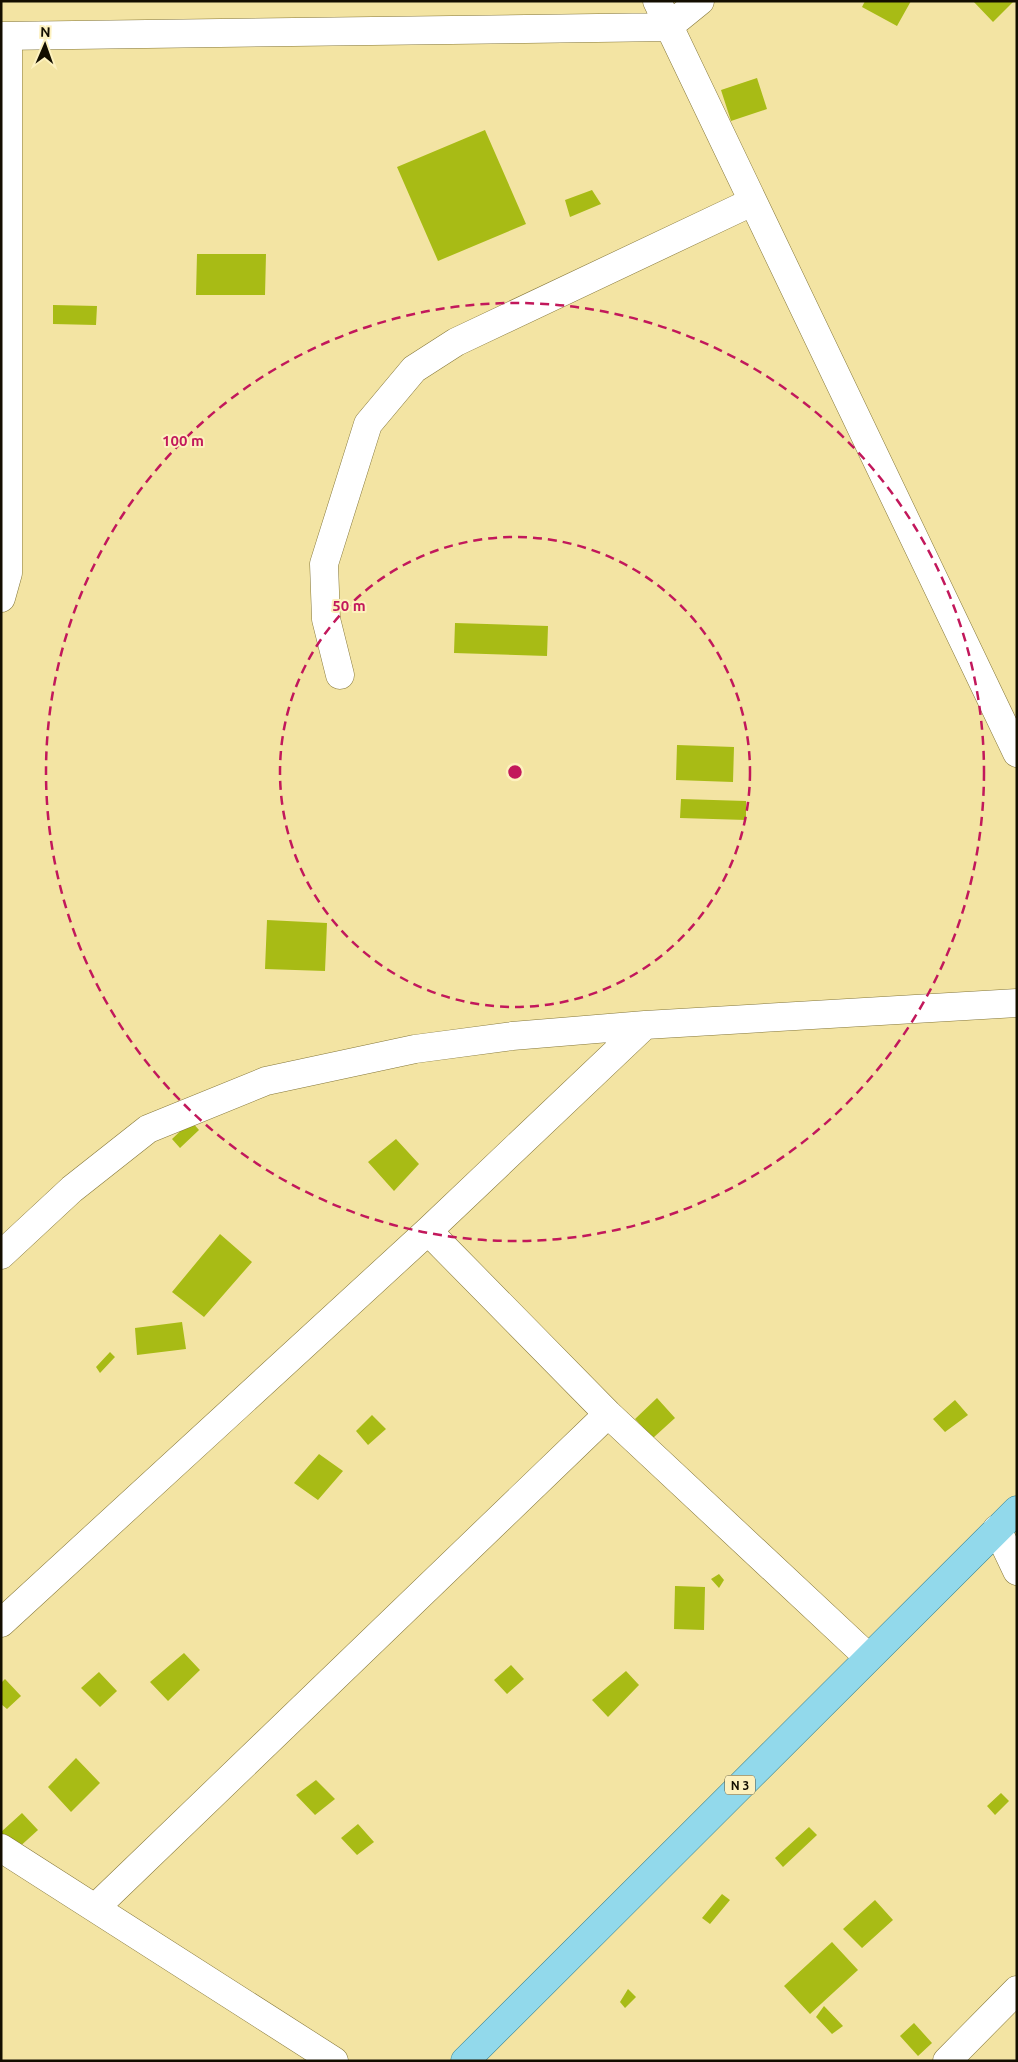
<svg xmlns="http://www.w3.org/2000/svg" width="1018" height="2062" viewBox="0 0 1018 2062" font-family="Ubuntu,sans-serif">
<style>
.building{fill:#a8bb15}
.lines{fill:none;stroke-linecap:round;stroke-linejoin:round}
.minor-casing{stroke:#857739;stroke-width:29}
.major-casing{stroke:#378290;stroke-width:29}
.minor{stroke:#fff;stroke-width:28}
.major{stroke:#92d9eb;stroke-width:28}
.ring{fill:none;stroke:#c2185b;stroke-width:2.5;stroke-dasharray:9 6}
.labels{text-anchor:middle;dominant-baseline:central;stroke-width:4;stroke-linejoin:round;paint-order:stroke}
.shield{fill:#fdf1be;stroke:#595239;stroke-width:1}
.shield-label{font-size:12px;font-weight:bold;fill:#130e00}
.centre{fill:#c2185b;stroke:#fdf1be;stroke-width:2.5}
.ring-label{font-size:15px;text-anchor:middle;font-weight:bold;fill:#c2185b;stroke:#fdf1be;stroke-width:4;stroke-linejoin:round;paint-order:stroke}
</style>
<rect width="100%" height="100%" fill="#f3e4a3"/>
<!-- building -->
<path class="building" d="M865 1H911L897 26 862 7Z
M973 1H1014L993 22Z
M757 78 767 109 731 121 721 90Z
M485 130 526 224 438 261 397 167Z
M592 190 601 204 570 217 565 200Z
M197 254H266L265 295H196Z
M53 305 97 306 96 325 53 324Z
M455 623 548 626 547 656 454 653Z
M677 745 734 747 733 782 676 780Z
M681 799 746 801V820L680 818Z
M267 920 327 923 325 971 265 969Z
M191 1121 199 1130 180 1148 172 1139Z
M396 1139 419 1164 394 1191 368 1162Z
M220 1234 252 1262 204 1317 172 1292Z
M182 1322 186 1349 137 1355 135 1328Z
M110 1352 115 1357 100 1373 96 1367Z
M657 1398 675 1418 653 1438 635 1419Z
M955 1400 968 1415 945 1432 933 1419Z
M372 1415 386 1429 368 1445 356 1431Z
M319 1454 343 1471 318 1500 294 1483Z
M719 1574 724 1580 719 1588 711 1579Z
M675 1586 705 1587 704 1630 674 1629Z
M184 1653 200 1670 168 1701 150 1682Z
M511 1665 524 1679 507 1694 494 1680Z
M626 1671 639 1685 608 1717 592 1700Z
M99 1672 117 1691 100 1707 81 1688Z
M5 1679 21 1696 7 1709 1 1704V1683Z
M76 1758 100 1783 71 1812 48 1787Z
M316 1780 335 1799 315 1815 296 1795Z
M1001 1793 1009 1801 995 1815 987 1806Z
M22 1813 38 1830 16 1850 1 1835V1832Z
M358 1824 374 1842 357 1855 341 1838Z
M809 1827 817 1835 783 1867 775 1858Z
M722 1894 730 1900 710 1924 702 1918Z
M875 1900 893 1920 862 1948 843 1929Z
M832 1942 858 1970 810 2014 784 1986Z
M628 1989 636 1997 625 2008 620 2002Z
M824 2006 843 2026 832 2034 816 2017Z
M914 2023 932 2043 918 2056 900 2036Z"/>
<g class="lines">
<defs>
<path id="minor" d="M657 1 1017 753
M1 36 668 27 700 1
M1 598 8 573V36
M340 675 326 619 324 564 368 424 414 369 456 342 752 202
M428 1231 608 1414 868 1657
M1 1255 72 1189 148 1129 266 1081 415 1049 512 1036 645 1025 1017 1003
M997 1529 1017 1571
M1 1623 428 1231 645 1025
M1 1848 334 2061
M95 1908 608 1414
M947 2061 1017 1990"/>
<path id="major" d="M465 2061 1017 1510"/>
</defs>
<!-- minor casing -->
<use href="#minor" class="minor-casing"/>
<!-- major casing -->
<use href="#major" class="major-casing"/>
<!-- minor -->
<use href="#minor" class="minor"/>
<!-- major -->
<use href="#major" class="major"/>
</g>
<!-- distance rings -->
<g class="ring">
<circle cx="515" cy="772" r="235"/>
<circle cx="515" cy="772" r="469"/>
</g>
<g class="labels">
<!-- shield labels -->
<rect class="shield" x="725" y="1775.5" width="30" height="19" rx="4"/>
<g class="shield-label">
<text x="740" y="1785">N 3</text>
</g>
</g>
<circle cx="515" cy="772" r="8" class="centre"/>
<g class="ring-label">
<text x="183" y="446">100 m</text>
<text x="349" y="611">50 m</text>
</g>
<!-- border -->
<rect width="1018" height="2062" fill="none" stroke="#130e00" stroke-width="5"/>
<!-- north arrow -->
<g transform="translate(45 45) rotate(2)" stroke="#fdf1be" stroke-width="4" paint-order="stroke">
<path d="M0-4L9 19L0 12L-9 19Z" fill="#130e00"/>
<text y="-8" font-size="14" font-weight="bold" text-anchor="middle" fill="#130e00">N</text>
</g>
</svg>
